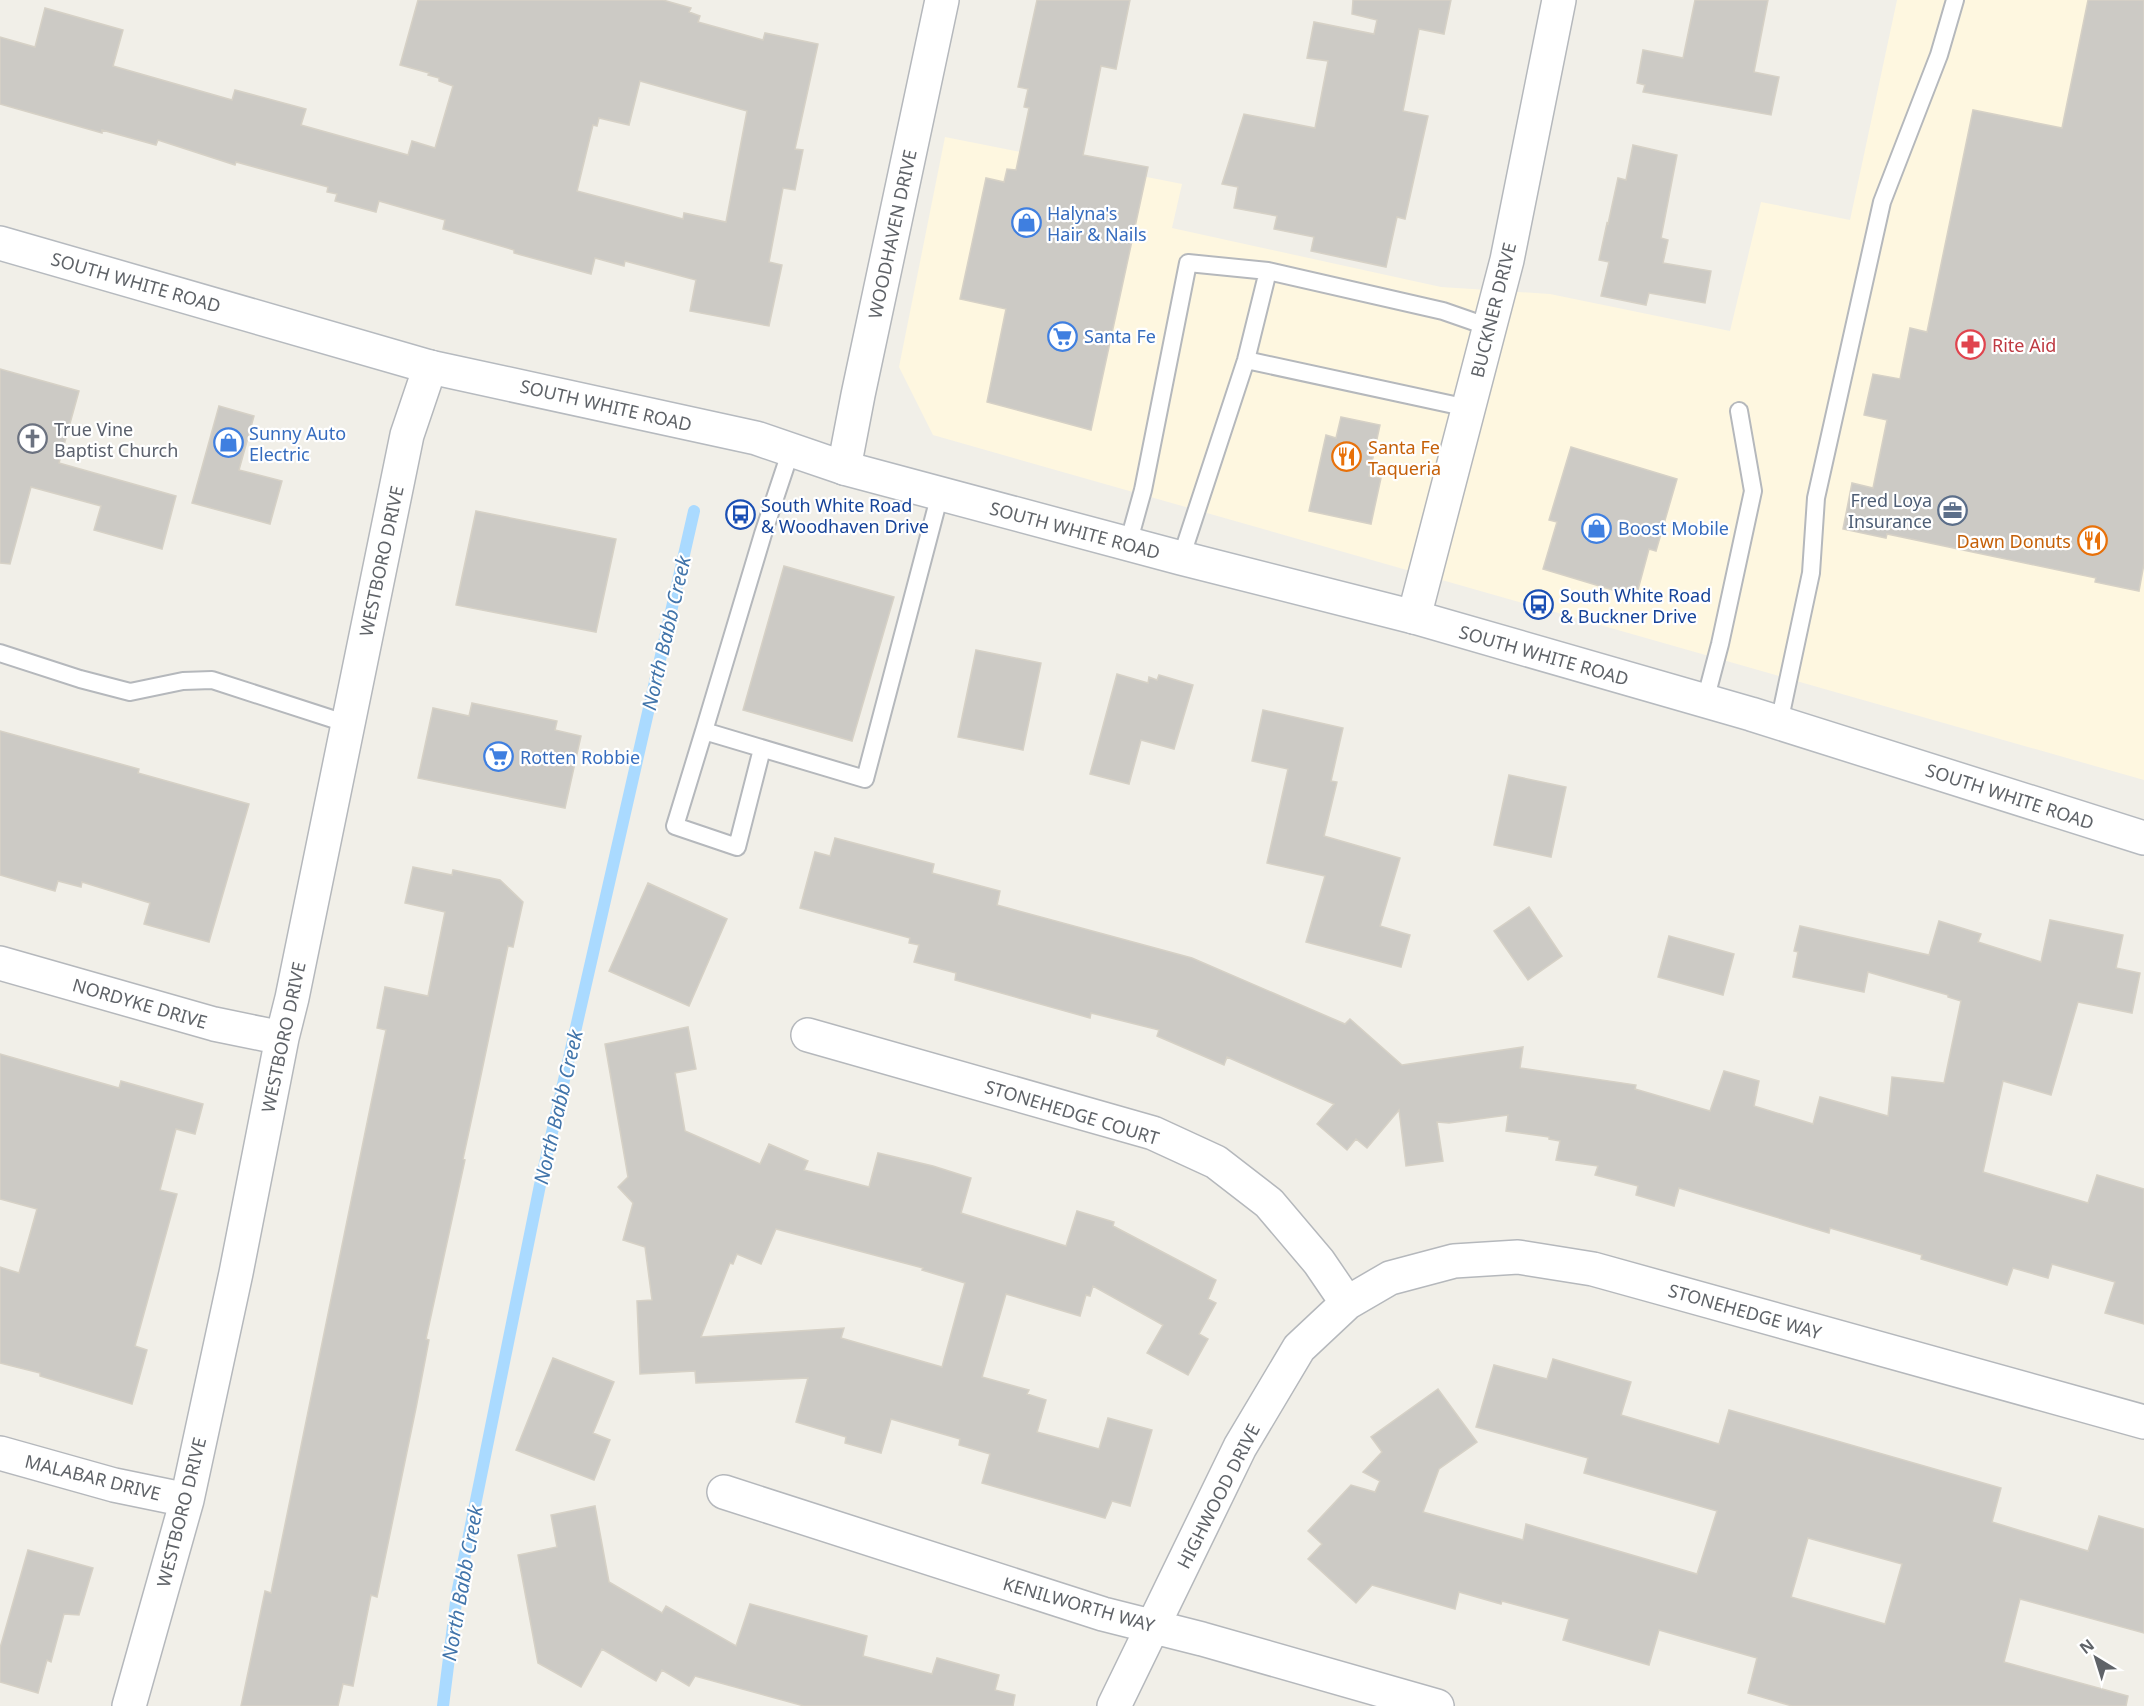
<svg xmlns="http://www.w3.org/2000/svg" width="2144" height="1706" viewBox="0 0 2144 1706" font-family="'Noto Sans',sans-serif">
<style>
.commercial{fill:#fef7e0}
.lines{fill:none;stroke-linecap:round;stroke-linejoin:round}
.stream{stroke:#aadaff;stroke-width:12}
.building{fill:#cccac5;stroke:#d6d1c6;stroke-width:1.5;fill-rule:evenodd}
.service-casing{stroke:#b5b8bc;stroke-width:20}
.minor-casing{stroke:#b5b8bc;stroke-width:36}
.secondary-casing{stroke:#b6babf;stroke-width:36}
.service{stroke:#fff;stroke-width:16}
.minor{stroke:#fff;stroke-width:33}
.secondary{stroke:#fff;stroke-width:33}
.labels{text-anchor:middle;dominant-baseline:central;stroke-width:4.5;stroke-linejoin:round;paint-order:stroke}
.shop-label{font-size:18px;fill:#366cbe;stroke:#fff;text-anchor:start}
.street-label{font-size:18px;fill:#5f6368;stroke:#fff}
.health-label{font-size:18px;fill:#be3a42;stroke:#fff;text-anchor:start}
.worship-label{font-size:18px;fill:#5b616d;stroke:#fff;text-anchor:start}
.food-label{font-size:18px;fill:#c56008;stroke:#fff;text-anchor:start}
.service-label{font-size:18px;fill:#4e5e75;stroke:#fff;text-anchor:end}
.transit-label{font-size:18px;fill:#164399;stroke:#fff;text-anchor:start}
.water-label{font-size:20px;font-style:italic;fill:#4174aa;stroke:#fff}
</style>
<rect width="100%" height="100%" fill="#f1efe8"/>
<!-- commercial -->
<path class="commercial" d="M1897 0H2144V780L933 435 899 367 945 137 1182 184 1172 228 1441 287 1550 294 1730 331 1761 202 1850 220Z"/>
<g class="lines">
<!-- stream -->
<path class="stream" d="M443 1706 457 1594 540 1185 694 511"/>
</g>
<!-- building -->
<path class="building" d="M418 0H663L691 8 689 12 700 16 698 22 763 40 765 33 818 44 795 149 803 150 795 190 783 188 769 262 782 265 769 326 690 311 696 280 625 261 624 266 595 258 591 274 514 253V250L443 229 445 220 379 201 376 212 335 201 337 194 327 192 328 187 236 162 235 165 158 140 156 145 102 130V133L0 104V37L35 47 45 8 123 30 113 66 232 100 235 90 306 109 301 125 408 155 412 141 435 148 453 86 439 81V78L428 75 429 73 400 65ZM640 81 747 111 726 222 684 213 683 219 577 191 593 125 597 126 599 118 629 125Z
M1037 0H1130L1116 69 1101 66 1083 155 1148 167 1091 430 987 402 1006 309 960 299 986 178 1004 182 1007 169 1016 170 1029 108 1024 107 1028 89 1018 87Z
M1353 0H1451L1444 34 1419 29 1403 111 1428 116 1405 219 1397 217 1386 267 1311 251 1314 237 1274 229 1277 216 1234 208 1238 187 1222 184 1244 114 1315 128 1328 61 1307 58 1314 22 1374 34 1377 20 1352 14Z
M1695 0H1768L1754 72 1779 77 1771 115 1643 92 1645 85 1637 83 1643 50 1683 58Z
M2088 0H2144V564L2139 591 2095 582 2096 578 1887 534 1886 538 1843 529 1852 483 1873 488 1887 420 1864 415 1873 374 1900 379 1910 328 1927 332 1973 110 2062 128Z
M1633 145 1677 155 1661 238 1668 240 1663 263 1711 271 1705 303 1649 293 1646 305 1601 296 1609 262 1599 260 1607 223 1608 224 1618 178 1626 180Z
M0 369 79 391 59 463 176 496 162 549 94 530 101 506 31 487 10 564 0 563Z
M219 406 254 416 239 470 282 481 270 524 192 503Z
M1341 417 1380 425 1369 476 1381 478 1371 524 1309 511 1326 435 1336 438Z
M1571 447 1677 479 1656 551 1649 549 1636 597 1543 569 1557 522 1549 520Z
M476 511 616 539 596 632 456 605Z
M784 566 894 597 852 741 743 710Z
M976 650 1041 663 1023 750 958 737Z
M1117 674 1148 683 1149 677 1157 680 1159 675 1193 685 1174 749 1141 740 1129 784 1090 774Z
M472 703 557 721 555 730 581 736 565 808 418 778 433 708 469 716Z
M1263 710 1343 728 1331 781 1337 782 1324 836 1400 858 1380 926 1410 935 1401 967 1306 942 1325 876 1267 863 1288 769 1252 761Z
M0 731 139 769 138 773 249 804 209 942 144 924 150 903 82 882 81 887 58 881 55 891 0 875Z
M1509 775 1566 787 1551 857 1494 845Z
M835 838 934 864 932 873 1000 891 997 905 1192 958 1345 1024 1350 1019 1402 1065 1523 1047 1520 1068 1636 1085 1635 1089 1710 1111 1724 1071 1759 1081 1754 1106 1813 1124 1820 1097 1888 1116 1892 1077 1944 1083 1961 1001 1948 997V995L1868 972 1864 992 1793 977 1798 952 1794 951 1800 926 1929 955 1939 921 1981 934 1978 942 2041 962 2050 920 2123 935 2116 968 2140 973 2132 1013 2078 1002 2051 1095 2003 1081 1983 1172 2088 1203 2097 1175 2144 1189V1324L2105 1313 2115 1282 2052 1264 2048 1278 2013 1268 2007 1285 1921 1259 1922 1255 1830 1228 1829 1233 1679 1188 1674 1206 1636 1195 1638 1186 1595 1175 1598 1166 1556 1160 1560 1141 1549 1139V1137L1506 1131 1508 1115 1449 1123 1437 1122 1443 1161 1406 1166 1399 1110 1367 1148 1356 1139 1347 1150 1317 1124 1334 1104 1227 1057 1224 1065 1157 1036 1159 1030 1091 1013 1090 1018 955 980 956 973 914 962 919 945 909 943 910 938 800 908 815 852 830 856Z
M413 867 452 875 453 870 500 880 523 902 513 947 508 946 480 1080 463 1159 465 1160 426 1339 429 1340 416 1408 377 1597 371 1595 353 1686 343 1684 338 1706H241L265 1591 271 1593 386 1030 377 1028 385 987 428 996 445 912 405 903Z
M648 883 727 919 689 1006 609 971Z
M1529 907 1562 956 1528 980 1494 931Z
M1669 936 1734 954 1723 995 1658 977Z
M688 1027 696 1069 675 1073 685 1131 760 1164 769 1144 808 1161 804 1170 869 1187 878 1153 933 1166 971 1178 961 1213 1066 1246 1077 1211 1114 1222 1113 1226 1216 1280 1208 1299 1216 1303 1199 1334 1208 1339 1188 1375 1147 1353 1163 1325 1093 1286 1090 1296 1086 1295 1080 1316 1006 1294 982 1377 1029 1390 1027 1394 1046 1400 1037 1432 1099 1449 1108 1418 1152 1430 1130 1506 1112 1501 1105 1518 982 1483 990 1454 959 1445 960 1439 891 1419 881 1453 845 1443 846 1437 796 1422 808 1378 696 1383 695 1371 640 1374 637 1301 652 1300 645 1247 623 1240 633 1203 618 1187 628 1177 605 1044ZM776 1229 923 1268 922 1270 965 1283 942 1367 841 1338 844 1328 701 1337 730 1263 733 1264 737 1254 761 1264Z
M0 1054 119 1088 121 1081 203 1104 195 1134 176 1129 160 1190 177 1194 135 1346 147 1350 132 1404 40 1376V1373L0 1363V1267L19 1273 37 1209 0 1199Z
M553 1358 614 1382 593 1433 610 1440 594 1480 516 1450Z
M1553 1359 1631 1382 1621 1415 1719 1444 1729 1410 2001 1488 1992 1522 2088 1551 2099 1516 2144 1529V1633L2020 1599 2004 1662 2128 1696 2126 1706H1792L1748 1693 1757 1658 1659 1630 1649 1665 1563 1640 1569 1619 1502 1601 1501 1604 1459 1592 1455 1609 1372 1585 1356 1603 1308 1559 1322 1544 1308 1531 1351 1485 1375 1492 1380 1481 1363 1472 1382 1452 1371 1437 1438 1389 1477 1442 1439 1469 1423 1512 1523 1540 1526 1524 1697 1574 1717 1511 1584 1473 1588 1458 1476 1427 1494 1365 1547 1379ZM1808 1538 1902 1564 1885 1624 1791 1597Z
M595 1506 609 1582 662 1613 666 1606 736 1646 750 1604 867 1636 863 1656 932 1674 937 1658 999 1675 995 1690 1015 1695 1013 1706H804L695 1676 689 1686 662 1670 656 1681 602 1649 581 1687 538 1663 518 1555 557 1547 551 1515Z
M28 1550 93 1568 79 1615 64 1614 51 1662 47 1660 38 1693 0 1682V1648Z"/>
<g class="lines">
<defs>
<path id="service" d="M1246 360 1468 408
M791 450 763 534 704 731 865 779 940 494
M1128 544 1143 490 1188 263 1268 271 1443 311 1489 327
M1181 558 1246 360 1268 271
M0 653 80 679 130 692 183 681 212 680 348 724
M1705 701 1720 644 1753 491 1739 411
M1779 723 1811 573 1816 498 1882 202 1939 55 1955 0
M704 731 675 826 737 847 762 749"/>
<path id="minor" d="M844 468 858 395 942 0
M1414 617 1507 260 1559 0
M0 963 214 1024 282 1038
M808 1035 1153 1133 1216 1162 1269 1203 1319 1262 1347 1303
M0 1453 114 1485 187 1500
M724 1492 1103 1614 1202 1639 1437 1706
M129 1706 187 1500 236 1273 282 1038 292 998 407 435 430 367
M1114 1706 1240 1447 1299 1348 1347 1303 1390 1278 1454 1261 1518 1257 1593 1269 2144 1422"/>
<path id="secondary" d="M0 243 430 367 756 438 844 468 1181 558 1414 617 1751 714 2144 838"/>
</defs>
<!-- service casing -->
<use href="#service" class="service-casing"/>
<!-- minor casing -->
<use href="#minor" class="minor-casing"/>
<!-- secondary casing -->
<use href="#secondary" class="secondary-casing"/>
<!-- service -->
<use href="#service" class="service"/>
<!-- minor -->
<use href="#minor" class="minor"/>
<!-- secondary -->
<use href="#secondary" class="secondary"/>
</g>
<!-- icons -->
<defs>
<symbol id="shop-ring" viewBox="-11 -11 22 22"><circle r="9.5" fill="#fff" stroke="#3f7fe0" stroke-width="1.5"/><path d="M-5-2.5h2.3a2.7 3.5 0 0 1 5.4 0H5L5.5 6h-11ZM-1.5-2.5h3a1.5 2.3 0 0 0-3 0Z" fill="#3f7fe0"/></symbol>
<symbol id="supermarket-ring" viewBox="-11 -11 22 22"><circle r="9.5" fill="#fff" stroke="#3f7fe0" stroke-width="1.5"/><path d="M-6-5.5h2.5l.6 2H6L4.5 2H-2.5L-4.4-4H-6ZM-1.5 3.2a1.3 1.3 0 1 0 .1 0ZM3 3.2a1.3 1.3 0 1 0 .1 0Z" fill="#3f7fe0"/></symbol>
<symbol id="pharmacy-ring" viewBox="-11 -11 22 22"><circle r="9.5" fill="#fff" stroke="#e0444e" stroke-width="1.5"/><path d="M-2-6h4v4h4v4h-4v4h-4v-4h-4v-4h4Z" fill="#e0444e"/></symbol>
<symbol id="church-ring" viewBox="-11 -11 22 22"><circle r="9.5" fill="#fff" stroke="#6b7280" stroke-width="1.5"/><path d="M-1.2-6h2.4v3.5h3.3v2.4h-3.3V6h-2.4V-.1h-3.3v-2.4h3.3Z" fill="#6b7280"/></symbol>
<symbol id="restaurant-ring" viewBox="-11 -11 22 22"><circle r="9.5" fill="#fff" stroke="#e8710a" stroke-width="1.5"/><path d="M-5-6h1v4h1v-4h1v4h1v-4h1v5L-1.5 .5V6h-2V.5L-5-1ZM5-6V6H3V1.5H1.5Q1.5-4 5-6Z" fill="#e8710a"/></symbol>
<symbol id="office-ring" viewBox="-11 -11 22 22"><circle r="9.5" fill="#fff" stroke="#5c6f8a" stroke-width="1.5"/><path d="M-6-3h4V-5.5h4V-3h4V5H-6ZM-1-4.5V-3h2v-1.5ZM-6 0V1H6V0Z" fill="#5c6f8a"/></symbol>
<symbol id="bus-ring" viewBox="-11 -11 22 22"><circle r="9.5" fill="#fff" stroke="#1a4fb4" stroke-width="1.5"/><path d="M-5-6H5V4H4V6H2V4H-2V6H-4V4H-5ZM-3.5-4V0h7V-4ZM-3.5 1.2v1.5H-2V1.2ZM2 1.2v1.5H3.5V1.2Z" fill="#1a4fb4"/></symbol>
</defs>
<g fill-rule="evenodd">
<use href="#shop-ring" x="1010" y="206" width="33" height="33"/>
<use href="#supermarket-ring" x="1046" y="320" width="33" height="33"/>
<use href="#pharmacy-ring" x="1954" y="328" width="33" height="33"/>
<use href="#church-ring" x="16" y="422" width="33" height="33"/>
<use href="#shop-ring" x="212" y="426" width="33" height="33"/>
<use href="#restaurant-ring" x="1330" y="440" width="33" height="33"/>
<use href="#office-ring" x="1936" y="494" width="33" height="33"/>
<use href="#bus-ring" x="724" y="498" width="33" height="33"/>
<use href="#shop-ring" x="1580" y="512" width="33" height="33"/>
<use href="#restaurant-ring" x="2076" y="524" width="33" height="33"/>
<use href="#bus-ring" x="1522" y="588" width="33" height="33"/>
<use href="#supermarket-ring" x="482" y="740" width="33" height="33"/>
</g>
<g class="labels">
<!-- shop labels -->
<g class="shop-label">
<text x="1047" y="213">Halyna's<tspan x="1047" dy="21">Hair &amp; Nails</tspan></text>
<text x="1084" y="336">Santa Fe</text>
<text x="249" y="433">Sunny Auto<tspan x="249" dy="21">Electric</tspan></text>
<text x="1618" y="528">Boost Mobile</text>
<text x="520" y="757">Rotten Robbie</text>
</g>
<!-- street labels -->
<g class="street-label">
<text transform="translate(892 234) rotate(-78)">WOODHAVEN DRIVE</text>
<text transform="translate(136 282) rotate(16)">SOUTH WHITE ROAD</text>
<text transform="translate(1493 310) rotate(-76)">BUCKNER DRIVE</text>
<text transform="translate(606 405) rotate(13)">SOUTH WHITE ROAD</text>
<text transform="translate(1075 530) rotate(15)">SOUTH WHITE ROAD</text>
<text transform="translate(381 561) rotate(-78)">WESTBORO DRIVE</text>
<text transform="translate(1544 655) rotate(16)">SOUTH WHITE ROAD</text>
<text transform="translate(2010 796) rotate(18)">SOUTH WHITE ROAD</text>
<text transform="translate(140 1003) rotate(16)">NORDYKE DRIVE</text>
<text transform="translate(283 1037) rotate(-78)">WESTBORO DRIVE</text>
<text transform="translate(1072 1112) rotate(17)">STONEHEDGE COURT</text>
<text transform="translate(1745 1311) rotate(16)">STONEHEDGE WAY</text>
<text transform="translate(93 1477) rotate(14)">MALABAR DRIVE</text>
<text transform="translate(1218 1496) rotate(-63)">HIGHWOOD DRIVE</text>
<text transform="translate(181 1512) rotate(-76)">WESTBORO DRIVE</text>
<text transform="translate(1079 1604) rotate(16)">KENILWORTH WAY</text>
</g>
<!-- health labels -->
<g class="health-label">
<text x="1992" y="345">Rite Aid</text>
</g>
<!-- worship labels -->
<g class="worship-label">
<text x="54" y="429">True Vine<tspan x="54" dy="21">Baptist Church</tspan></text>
</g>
<!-- food labels -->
<g class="food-label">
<text x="1368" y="447">Santa Fe<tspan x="1368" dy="21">Taqueria</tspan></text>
<text x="2071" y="541" text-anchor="end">Dawn Donuts</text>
</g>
<!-- service labels -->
<g class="service-label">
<text x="1932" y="500">Fred Loya<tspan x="1932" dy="21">Insurance</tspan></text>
</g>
<!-- transit labels -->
<g class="transit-label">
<text x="761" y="505">South White Road<tspan x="761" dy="21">&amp; Woodhaven Drive</tspan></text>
<text x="1560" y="595">South White Road<tspan x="1560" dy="21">&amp; Buckner Drive</tspan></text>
</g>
<!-- water labels -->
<g class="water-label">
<text transform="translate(666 633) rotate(-77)">North Babb Creek</text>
<text transform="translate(558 1107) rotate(-77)">North Babb Creek</text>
<text transform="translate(462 1583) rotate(-80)">North Babb Creek</text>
</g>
</g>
<!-- north arrow -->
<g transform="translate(2096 1658) rotate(322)" stroke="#ffffff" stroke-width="4.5" paint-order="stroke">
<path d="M0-4.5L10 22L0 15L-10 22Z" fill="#5f6368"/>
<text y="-9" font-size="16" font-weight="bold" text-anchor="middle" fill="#5f6368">N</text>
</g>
</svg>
